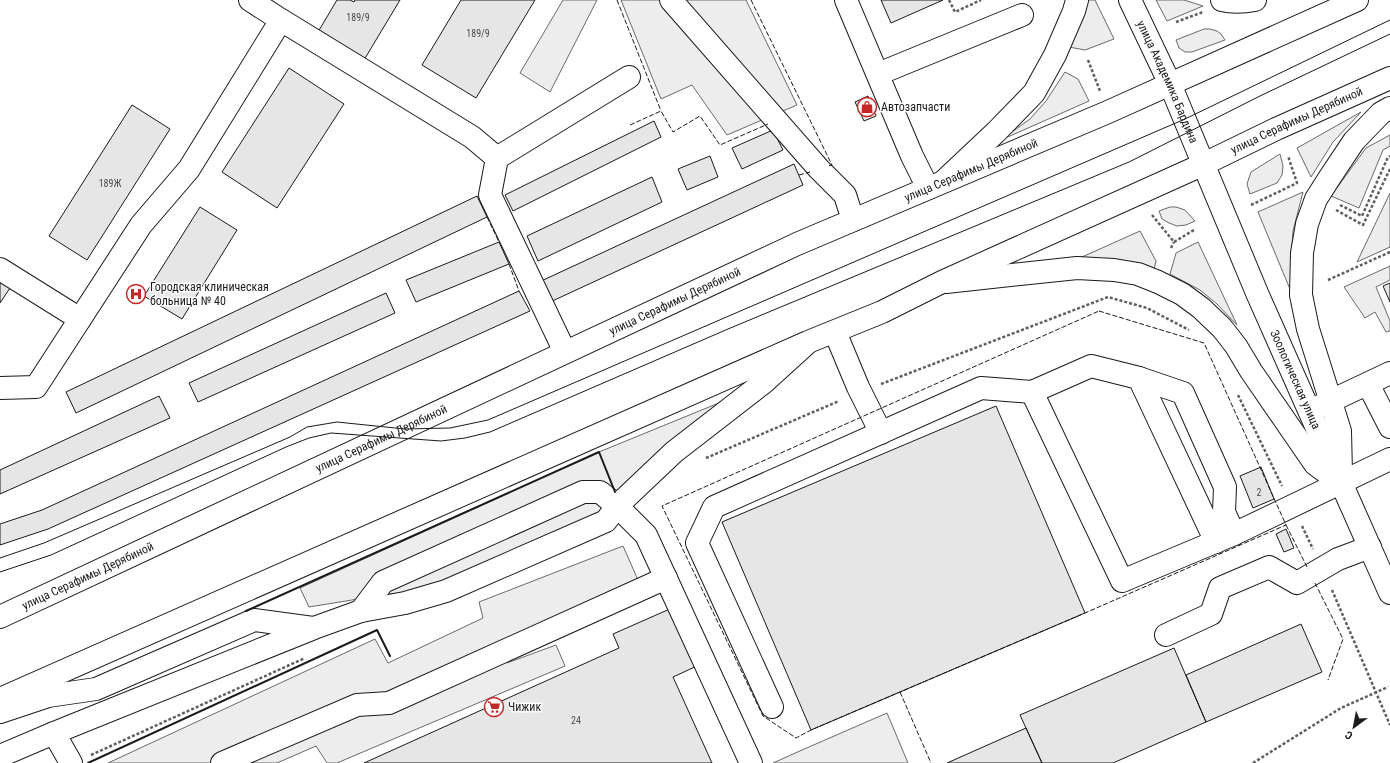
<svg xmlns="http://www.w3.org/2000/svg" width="1390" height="763" viewBox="0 0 1390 763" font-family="'Roboto Condensed',sans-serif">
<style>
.built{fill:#ededed;stroke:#6a6a6a}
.building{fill:#e6e6e6;stroke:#1a1a1a}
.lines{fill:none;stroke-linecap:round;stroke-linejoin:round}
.minor-casing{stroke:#1a1a1a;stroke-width:24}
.major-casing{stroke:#1a1a1a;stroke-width:24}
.path{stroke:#5f5f5f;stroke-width:2.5;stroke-dasharray:3 2;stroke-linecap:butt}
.minor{stroke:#fff;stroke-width:22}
.major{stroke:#fff;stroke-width:22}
.tram{stroke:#1a1a1a;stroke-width:1}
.fence{stroke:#1a1a1a;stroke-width:1;stroke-dasharray:5 2;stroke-linecap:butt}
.wall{stroke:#1a1a1a;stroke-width:2}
.labels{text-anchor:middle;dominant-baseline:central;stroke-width:3;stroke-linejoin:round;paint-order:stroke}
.number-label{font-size:10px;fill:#4d4d4d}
.street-label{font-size:12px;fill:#1a1a1a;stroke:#fff}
.poi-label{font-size:12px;fill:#1a1a1a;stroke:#fff;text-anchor:start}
</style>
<rect width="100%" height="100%" fill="#fff"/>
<!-- built -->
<path class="built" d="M563 0H597L550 92 520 73Z
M621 0H746L797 105 727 135 692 85 661 99Z
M1086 0H1095L1114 39 1085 50 1069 47Z
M1156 0H1184L1203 6 1167 21Z
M1204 29H1210L1217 31 1221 34 1225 40 1192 52H1185L1179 48 1176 40Z
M1065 72 1078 79 1089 101 1001 140 1030 119 1046 101Z
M1361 112 1333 142 1311 177 1297 148Z
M1390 135V146L1383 150 1359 208 1331 196 1366 148Z
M1280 154 1283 166 1282 175 1277 183 1250 194 1247 184 1251 172Z
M1303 192 1293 231 1291 261 1292 294 1258 212Z
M1390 193V247L1357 262Z
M1170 207H1176L1185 210 1195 221 1186 225 1177 226 1169 223 1162 219 1159 211Z
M1140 231 1156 261 1153 274 1073 261Z
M1198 242 1237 325 1217 304 1200 290 1170 274 1176 253Z
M1390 266V280L1376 287 1390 321V331L1386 332 1375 312 1365 318 1344 287Z
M731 398 590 534 445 594H389L309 607 300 588 599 452Z
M623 546 638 580 498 649 507 663 556 645 565 666 337 763H327L316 746 277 763H108L375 639 388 663 483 618 479 602Z
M887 713 908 763H773L802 750Z"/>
<!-- building -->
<path class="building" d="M337 0H350L354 2 355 0H400L364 60 318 32Z
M461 0H535L476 98 422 65Z
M881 0H943L891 23Z
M289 68 344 104 277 208 222 172Z
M868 96 876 116 864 121 855 102Z
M132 105 170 129 87 260 49 236Z
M654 121 661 137 513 211 505 195Z
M773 130 783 150 742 169 732 148Z
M710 156 718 177 687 190 678 169Z
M794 164 803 185 548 303 539 282Z
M652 177 662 202 538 261 527 236Z
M477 196 487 217 76 413 66 392Z
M200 207 237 230 182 319 144 296Z
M499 242 509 264 416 302 406 280Z
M0 282 10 288 0 303Z
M1390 283V302L1383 286Z
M519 291 530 311 48 529 0 545V524L42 510Z
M386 293 395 313 198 402 189 383Z
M159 396 170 418 0 494V470Z
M996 406 1085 613 811 730 722 522Z
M1261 467 1274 499 1253 508 1240 476Z
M1286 529 1294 548 1284 552 1276 534Z
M672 608 699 665 673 677 712 763H364L619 648 613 634Z
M1301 624 1322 672 1206 722 1186 675Z
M1174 648 1206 722 1113 763H1042L1020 715Z
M1026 728 1042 763H947Z"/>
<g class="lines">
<defs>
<g id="minor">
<path d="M250 0 281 20"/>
<path d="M671 0 819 169 845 195 853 220"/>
<path d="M846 0 912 156 928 188"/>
<path id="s1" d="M1130 0 1170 84 1257 293 1390 593"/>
<path d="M1222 0C1234 3 1244 2 1255 0"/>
<path d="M878 74 1022 15"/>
<path d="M944 181 996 132 1034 93 1055 55 1074 11 1077 0"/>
<path d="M0 269 80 319"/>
<path d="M946 282 1077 268 1114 270 1138 274 1158 282 1182 294 1201 308 1222 328 1236 346 1251 371 1315 464 1341 483"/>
<path d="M835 332 858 387 881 433"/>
<path d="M565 352 490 195 497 158 629 77"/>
<path d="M1139 378 1216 542"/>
<path d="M1368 384 1390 427"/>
<path d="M0 388 36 387 141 225 189 169 281 20 472 137 497 158"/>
<path d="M1032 392 1122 581 1234 534 1390 459"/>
<path d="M1318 407 1390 373"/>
<path d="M1341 473 1340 431 1308 329 1301 295 1302 253 1307 224 1316 199 1330 177 1354 141 1381 113 1390 108"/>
<path d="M361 611 383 582 583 492H600L617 506 646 535 751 763"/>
<path d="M1166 635 1211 614 1220 588 1269 567 1297 583 1338 559 1370 547"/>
<path d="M772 707 697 543 714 507 981 388 1032 392 1091 366 1139 378 1183 393 1225 487 1224 512 1234 534"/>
<path d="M0 712 48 696 96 689 254 620 313 628"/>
<path d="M54 733 71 763"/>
<path d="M0 756 54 733 314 628 361 611 405 603 446 591 606 521 617 506 674 452 763 383 806 344"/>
<path d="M222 763 357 705 389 703 666 578"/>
</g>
<g id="major">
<path id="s2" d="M0 617 797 244 1108 112 1357 0"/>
<path id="s3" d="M0 699 808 342 882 312 942 282 1204 164 1276 129 1390 78"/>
</g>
</defs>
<!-- minor casing -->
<use href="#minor" class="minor-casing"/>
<!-- major casing -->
<use href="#major" class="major-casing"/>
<!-- path -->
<path class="path" d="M949 0 955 12 981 0
M1176 22 1203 12
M1088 60 1100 91
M1251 205 1297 183 1288 156
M1340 205 1362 216 1388 157 1390 156
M1336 210 1363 225 1390 169
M1152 215 1174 242 1194 230
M1171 248 1174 242
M1328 280 1390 252
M881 384 1108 297 1147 308 1189 330
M1238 395 1282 486
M706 458 839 401
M1302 526 1313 549
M1332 590 1390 725
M91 755 305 658
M1253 763 1341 708 1388 687"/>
<!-- minor -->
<use href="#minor" class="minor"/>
<!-- major -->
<use href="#major" class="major"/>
<!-- tram -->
<path class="tram" d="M0 558 44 543 290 437 307 427 337 422 405 429 450 428 488 420 1185 119 1390 20
M0 572 51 555 286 447 309 438 331 433 441 441 465 438 490 432 728 329 1129 162 1260 96 1390 34"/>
<!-- fence -->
<path class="fence" d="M617 0 661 111
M751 0 832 165 828 166
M630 125 661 111 673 132 700 116 720 145 768 124
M799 175 810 172
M487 217 499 242
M509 264 519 291
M1099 311 1204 343 1286 525 1085 613 811 730 796 738 763 716 662 506Z
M1286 525 1308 569
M1315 583 1343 639 1328 680
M900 692 931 763"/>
<!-- wall -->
<path class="wall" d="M246 611 599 452 615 492
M88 763 377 630 390 656"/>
</g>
<!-- icons -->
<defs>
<symbol id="shop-ring" viewBox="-11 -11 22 22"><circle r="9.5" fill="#fff" stroke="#c62828" stroke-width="1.5"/><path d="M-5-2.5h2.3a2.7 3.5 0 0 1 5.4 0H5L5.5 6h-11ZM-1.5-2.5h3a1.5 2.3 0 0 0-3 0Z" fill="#c62828"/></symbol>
<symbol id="hospital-ring" viewBox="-11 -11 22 22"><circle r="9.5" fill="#fff" stroke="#c62828" stroke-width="1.5"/><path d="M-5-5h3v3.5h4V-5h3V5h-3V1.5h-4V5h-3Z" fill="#c62828"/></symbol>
<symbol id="supermarket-ring" viewBox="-11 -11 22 22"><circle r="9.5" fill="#fff" stroke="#c62828" stroke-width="1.5"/><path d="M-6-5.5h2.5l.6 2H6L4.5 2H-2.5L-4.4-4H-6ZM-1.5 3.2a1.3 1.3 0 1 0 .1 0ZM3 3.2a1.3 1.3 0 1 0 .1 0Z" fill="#c62828"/></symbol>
</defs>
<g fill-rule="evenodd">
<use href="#shop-ring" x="856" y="96" width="22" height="22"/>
<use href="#hospital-ring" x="125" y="283" width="22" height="22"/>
<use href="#supermarket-ring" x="483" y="696" width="22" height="22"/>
</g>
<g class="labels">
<!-- number labels -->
<g class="number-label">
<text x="358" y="17">189/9</text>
<text x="478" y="33">189/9</text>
<text x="110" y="183">189Ж</text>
<text x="1259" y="492">2</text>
<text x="576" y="720">24</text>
</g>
<!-- street labels -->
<g class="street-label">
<text stroke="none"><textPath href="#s1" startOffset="90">улица Академика Бардина</textPath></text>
<text stroke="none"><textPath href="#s3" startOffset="1420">улица Серафимы Дерябиной</textPath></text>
<text stroke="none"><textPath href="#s2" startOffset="1069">улица Серафимы Дерябиной</textPath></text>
<text stroke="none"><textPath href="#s2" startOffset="745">улица Серафимы Дерябиной</textPath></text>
<text stroke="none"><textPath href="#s1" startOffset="414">Зоологическая улица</textPath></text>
<text stroke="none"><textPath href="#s2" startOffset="421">улица Серафимы Дерябиной</textPath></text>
<text stroke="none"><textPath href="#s2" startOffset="97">улица Серафимы Дерябиной</textPath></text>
</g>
<!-- poi labels -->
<g class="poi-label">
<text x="881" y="107">Автозапчасти</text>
<text x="150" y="287">Городская клиническая<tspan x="150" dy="14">больница № 40</tspan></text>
<text x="508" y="707">Чижик</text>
</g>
</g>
<!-- north arrow -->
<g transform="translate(1354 727) rotate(212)" stroke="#ffffff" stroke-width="3" paint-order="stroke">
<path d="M0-3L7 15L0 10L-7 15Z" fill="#1a1a1a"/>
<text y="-6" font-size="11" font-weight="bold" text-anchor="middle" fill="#1a1a1a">С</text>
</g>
</svg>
